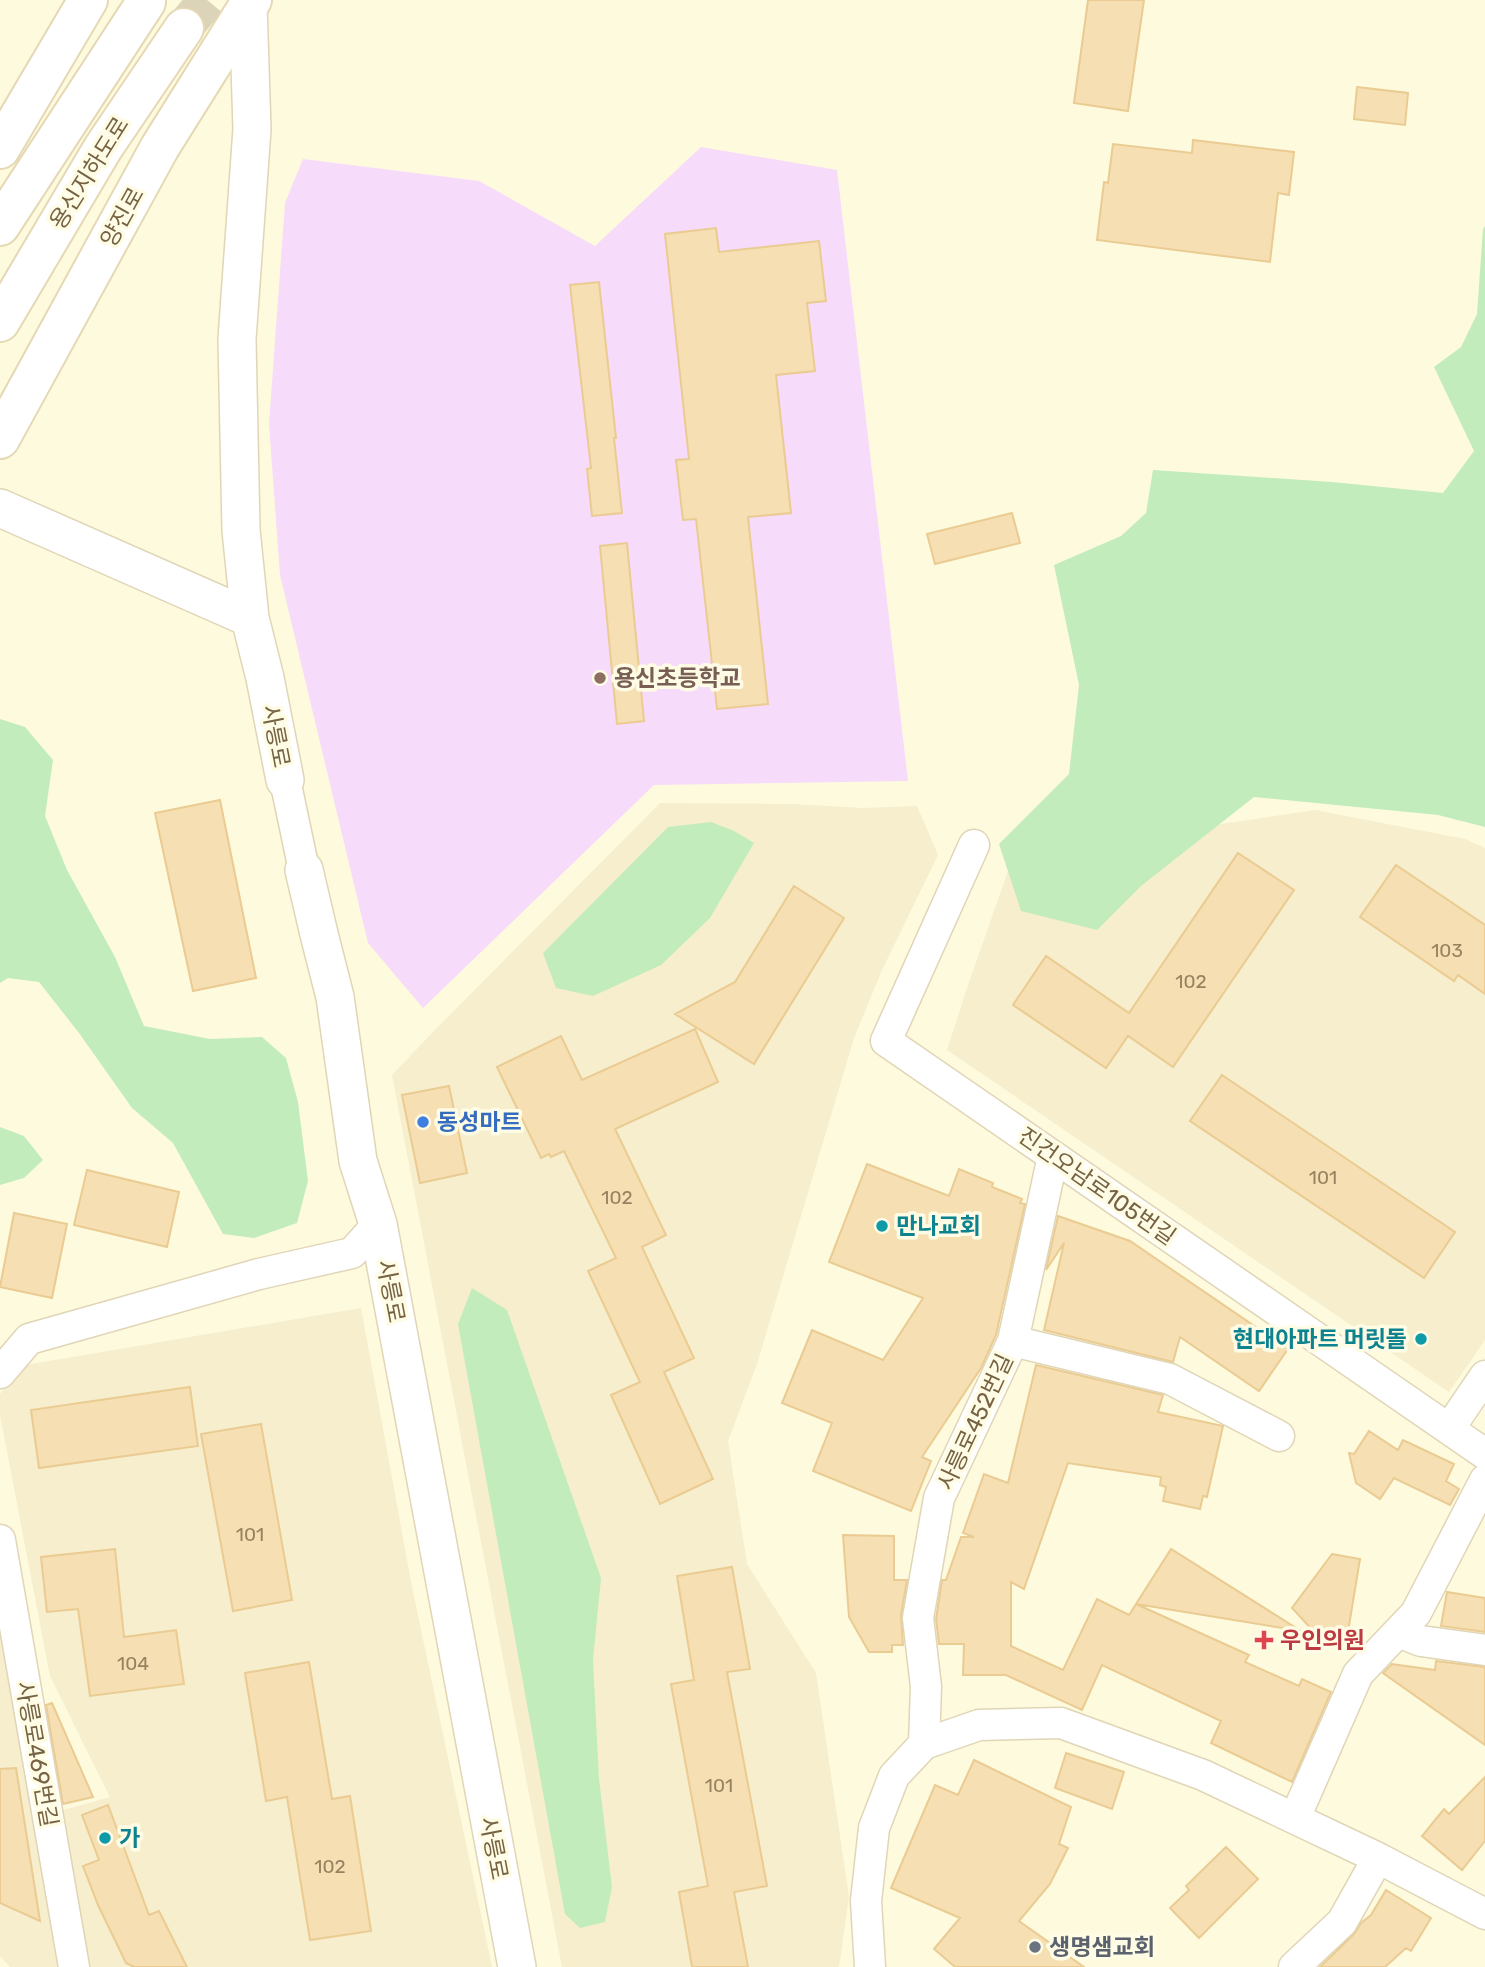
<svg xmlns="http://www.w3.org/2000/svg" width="1485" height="1967" viewBox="0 0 1485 1967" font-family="Rubik,'Noto Sans KR',sans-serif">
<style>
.residential{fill:#f6eecc}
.education{fill:#f7dbfa}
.green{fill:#c3ecbc}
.building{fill:#f6dfb3;stroke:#eacb92;stroke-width:2}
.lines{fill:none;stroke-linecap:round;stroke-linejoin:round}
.secondary-tunnel{stroke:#dcd4b8;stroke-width:38;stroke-dasharray:38 19;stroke-linecap:butt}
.minor-casing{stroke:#e0d5b7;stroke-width:33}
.tertiary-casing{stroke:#e0d5b7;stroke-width:40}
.secondary-casing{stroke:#e5d8b4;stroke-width:42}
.minor{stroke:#fff;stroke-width:30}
.tertiary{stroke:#fff;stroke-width:37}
.secondary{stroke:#fff;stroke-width:38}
.education-dot{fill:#8d6e63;stroke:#fffce6;stroke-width:2.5}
.shop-dot{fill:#3f7fe0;stroke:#fffce6;stroke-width:2.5}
.culture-dot{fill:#0f9aa8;stroke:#fffce6;stroke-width:2.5}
.health-dot{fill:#e0444e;stroke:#fffce6;stroke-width:2.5}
.worship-dot{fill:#6b7280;stroke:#fffce6;stroke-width:2.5}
.labels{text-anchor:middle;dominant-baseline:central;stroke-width:7;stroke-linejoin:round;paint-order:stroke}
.number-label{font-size:19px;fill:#968260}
.street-label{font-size:23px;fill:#766344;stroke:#fffce6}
.education-label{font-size:23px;font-weight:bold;fill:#785e54;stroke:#fffce6;text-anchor:start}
.shop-label{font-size:23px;font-weight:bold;fill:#366cbe;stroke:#fffce6;text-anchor:start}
.culture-label{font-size:23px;font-weight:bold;fill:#0d838f;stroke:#fffce6;text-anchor:start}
.health-label{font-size:23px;font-weight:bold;fill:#be3a42;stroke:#fffce6;text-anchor:start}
.worship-label{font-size:23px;font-weight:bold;fill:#5b616d;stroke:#fffce6;text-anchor:start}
</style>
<rect width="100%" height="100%" fill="#fefade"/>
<!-- residential -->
<path class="residential" d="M660 803 792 804 863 808 917 806 938 855 882 970 854 1038 757 1364 728 1441 747 1564 816 1673 849 1897 839 1967H562L392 1075 432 1033Z
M1315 810 1465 839 1485 848V1340L1449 1392 947 1050 968 985 1026 820 1174 831Z
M361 1308 412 1587 492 1967H10L0 1956V1627L35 1818 110 1797 50 1676 0 1415V1394L20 1366Z"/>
<!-- education -->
<path class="education" d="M701 147 837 170 908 781 654 785 423 1008 368 943 280 575 269 424 285 203 303 159 479 181 595 246Z"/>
<!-- green -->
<path class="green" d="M1485 226V827L1438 815 1254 797 1141 886 1097 930 1021 911 999 844 1069 774 1079 685 1054 565 1121 536 1146 513 1153 470 1332 482 1443 493 1474 451 1434 367 1461 347 1477 314 1483 229Z
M0 719 25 727 53 760 45 816 67 870 115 957 144 1026 210 1039 262 1037 286 1058 298 1102 308 1181 297 1223 254 1238 223 1234 173 1143 132 1108 79 1033 39 982 8 978 0 983Z
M711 822 734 831 754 843 710 918 661 965 593 996 556 988 543 953 668 827Z
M0 1127 24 1136 43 1160 24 1178 0 1185Z
M472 1288 507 1310 601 1578 593 1660 599 1779 612 1887 605 1922 580 1928 565 1914 458 1324Z"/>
<!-- building -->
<path class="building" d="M1088 0H1144L1128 111 1074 103Z
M1357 87 1408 93 1405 125 1354 119Z
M1193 140 1294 152 1289 195 1278 193 1270 262 1097 240 1104 182 1108 183 1113 144 1192 153Z
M716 228 719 252 819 241 826 301 807 303 815 371 776 375 791 513 748 517 768 704 717 709 696 519 683 520 676 460 689 459 665 234Z
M599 282 616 438H614L622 513 592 516 587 469 591 468 570 285Z
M1012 513 1020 543 935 564 927 534Z
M627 543 644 721 617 724 600 546Z
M220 800 256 978 193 991 155 813Z
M1238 853 1294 890 1173 1067 1128 1036 1106 1068 1013 1005 1046 956 1129 1013Z
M1396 865 1485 925V994L1458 975 1454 981 1360 917Z
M794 886 844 918 754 1064 675 1014 735 982Z
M695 1029 718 1082 615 1129 666 1235 642 1247 694 1358 664 1372 713 1479 660 1504 611 1395 640 1382 588 1271 616 1258 564 1151 551 1157 549 1154 541 1158 497 1067 561 1036 582 1080Z
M1222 1075 1455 1232 1424 1278 1190 1121Z
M449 1086 467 1173 420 1183 402 1095Z
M867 1164 949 1196 959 1169 993 1183 992 1187 1022 1199 1020 1203 1025 1204 996 1335 981 1368 922 1457 931 1461 911 1511 813 1471 832 1423 782 1403 812 1330 883 1360 923 1298 829 1262Z
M87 1170 179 1192 167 1247 74 1225Z
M14 1213 67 1224 52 1298 0 1287Z
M1058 1216 1130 1241 1288 1349 1259 1391 1180 1337 1173 1362 1044 1330 1064 1243 1046 1270Z
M1036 1365 1163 1395 1158 1412 1223 1426 1207 1497 1203 1496 1200 1509 1163 1501 1166 1487 1160 1485 1161 1477 1068 1463 1024 1589 1011 1582V1646L1063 1670 1097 1599 1129 1615 1171 1549 1301 1631 1136 1604 1249 1655 1245 1662 1299 1686 1302 1679 1331 1692 1292 1782 1211 1743 1221 1721 1102 1665 1082 1710 1006 1675H963L964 1644H939L936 1619 942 1580H946L961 1537H974L963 1533 984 1474 1008 1483Z
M190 1387 198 1446 39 1468 31 1410Z
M261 1424 292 1600 233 1611 201 1434Z
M1369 1431 1398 1450 1403 1440 1454 1464 1446 1481 1459 1489 1450 1505 1394 1478 1380 1499 1356 1483 1349 1453 1354 1454Z
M843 1535 894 1536V1580H907L901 1615 903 1645H892V1652H869L849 1617Z
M115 1549 124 1637 176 1630 184 1684 90 1696 78 1609 47 1612 41 1557Z
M1332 1554 1360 1559 1347 1638 1316 1634 1292 1608Z
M732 1567 750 1669 727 1672 767 1886 734 1892 748 1967H692L679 1892 708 1886 671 1684 694 1680 677 1576Z
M1447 1592 1485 1598V1632L1441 1626Z
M1436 1661 1485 1667V1745L1383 1673 1392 1664 1435 1670Z
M309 1662 332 1799 350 1796 371 1931 310 1940 287 1797 266 1801 245 1673Z
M52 1703 93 1797 63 1804 46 1705Z
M1066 1753 1124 1772 1112 1809 1055 1788Z
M974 1760 1071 1807 1059 1844 1068 1848 1050 1884 1019 1921 1084 1967H955L934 1949 960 1918 891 1888 935 1785 958 1795Z
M16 1768 40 1921 0 1903V1769Z
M1485 1777V1841L1462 1870 1422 1836 1444 1809 1449 1814Z
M108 1805 149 1915 159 1911 187 1967H134L126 1963 98 1905 83 1866 99 1860 82 1815Z
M1226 1847 1258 1879 1199 1938 1170 1908 1189 1890 1186 1886Z
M1386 1890 1431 1918 1411 1951 1406 1948 1385 1967H1320L1354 1934 1361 1923 1371 1915Z"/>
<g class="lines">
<!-- secondary-tunnel -->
<path class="secondary-tunnel" d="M184 28 207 0"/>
<defs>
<path id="minor" d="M285 780 304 870
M974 845 886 1041 1485 1454
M1013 1341 1170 1379 1279 1436
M0 1373 29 1339 259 1274 352 1253 378 1224
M1449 1429 1485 1376
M0 1540 74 1967
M1398 1632 1421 1641 1485 1650
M924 1744 979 1725 1061 1723 1203 1775 1378 1858 1485 1914
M1295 1818 1358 1674 1416 1613 1485 1480
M870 1967 866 1901 874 1828 894 1776 924 1744 926 1687 918 1618 939 1498 1013 1341 1053 1156
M1294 1967 1342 1922 1378 1858"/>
<path id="tertiary" d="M248 4 252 129 237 339 241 530 250 618 265 678 285 780
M0 508 250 618
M304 870 319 934 335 997 358 1161 378 1224 517 1967"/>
<path id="secondary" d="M0 149 88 0
M0 226 146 2
M0 322 103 148 184 28
M0 439 160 147 252 0"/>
</defs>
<!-- minor casing -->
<use href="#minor" class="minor-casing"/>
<!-- tertiary casing -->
<use href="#tertiary" class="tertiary-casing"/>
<!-- secondary casing -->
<use href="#secondary" class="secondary-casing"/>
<!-- minor -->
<use href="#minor" class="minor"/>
<!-- tertiary -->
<use href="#tertiary" class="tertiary"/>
<!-- secondary -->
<use href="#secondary" class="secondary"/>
</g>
<!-- markers -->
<circle class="education-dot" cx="600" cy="678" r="7"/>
<circle class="shop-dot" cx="423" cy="1122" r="7"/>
<g class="culture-dot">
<circle cx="882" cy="1226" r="7"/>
<circle cx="1421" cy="1339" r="7"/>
<circle cx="105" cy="1838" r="7"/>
</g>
<path class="health-dot" d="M1260.5 1629.5h7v7h7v7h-7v7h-7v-7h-7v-7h7z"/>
<circle class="worship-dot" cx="1035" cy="1947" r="7"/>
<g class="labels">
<!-- number labels -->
<g class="number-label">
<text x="1447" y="950">103</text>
<text x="1191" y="981">102</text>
<text x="1323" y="1177">101</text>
<text x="617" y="1197">102</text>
<text x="250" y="1534">101</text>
<text x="133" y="1663">104</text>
<text x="719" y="1785">101</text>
<text x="330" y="1866">102</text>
</g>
<!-- street labels -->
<g class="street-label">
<text transform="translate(89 173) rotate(-58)">용신지하도로</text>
<text transform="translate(122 217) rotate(-61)">양진로</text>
<text transform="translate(276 736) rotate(79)">사릉로</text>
<text transform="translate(1097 1186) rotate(35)">진건오남로105번길</text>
<text transform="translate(391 1291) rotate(79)">사릉로</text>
<text transform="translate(975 1422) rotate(-65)">사릉로452번길</text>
<text transform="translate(37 1754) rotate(80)">사릉로469번길</text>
<text transform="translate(494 1848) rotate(79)">사릉로</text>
</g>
<!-- education labels -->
<g class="education-label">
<text x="614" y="678">용신초등학교</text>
</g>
<!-- shop labels -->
<g class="shop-label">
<text x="437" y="1122">동성마트</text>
</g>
<!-- culture labels -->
<g class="culture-label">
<text x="896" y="1226">만나교회</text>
<text x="1407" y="1339" text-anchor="end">현대아파트 머릿돌</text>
<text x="119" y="1838">가</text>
</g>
<!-- health labels -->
<g class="health-label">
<text x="1280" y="1640">우인의원</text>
</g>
<!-- worship labels -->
<g class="worship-label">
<text x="1049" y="1947">생명샘교회</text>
</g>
</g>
</svg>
